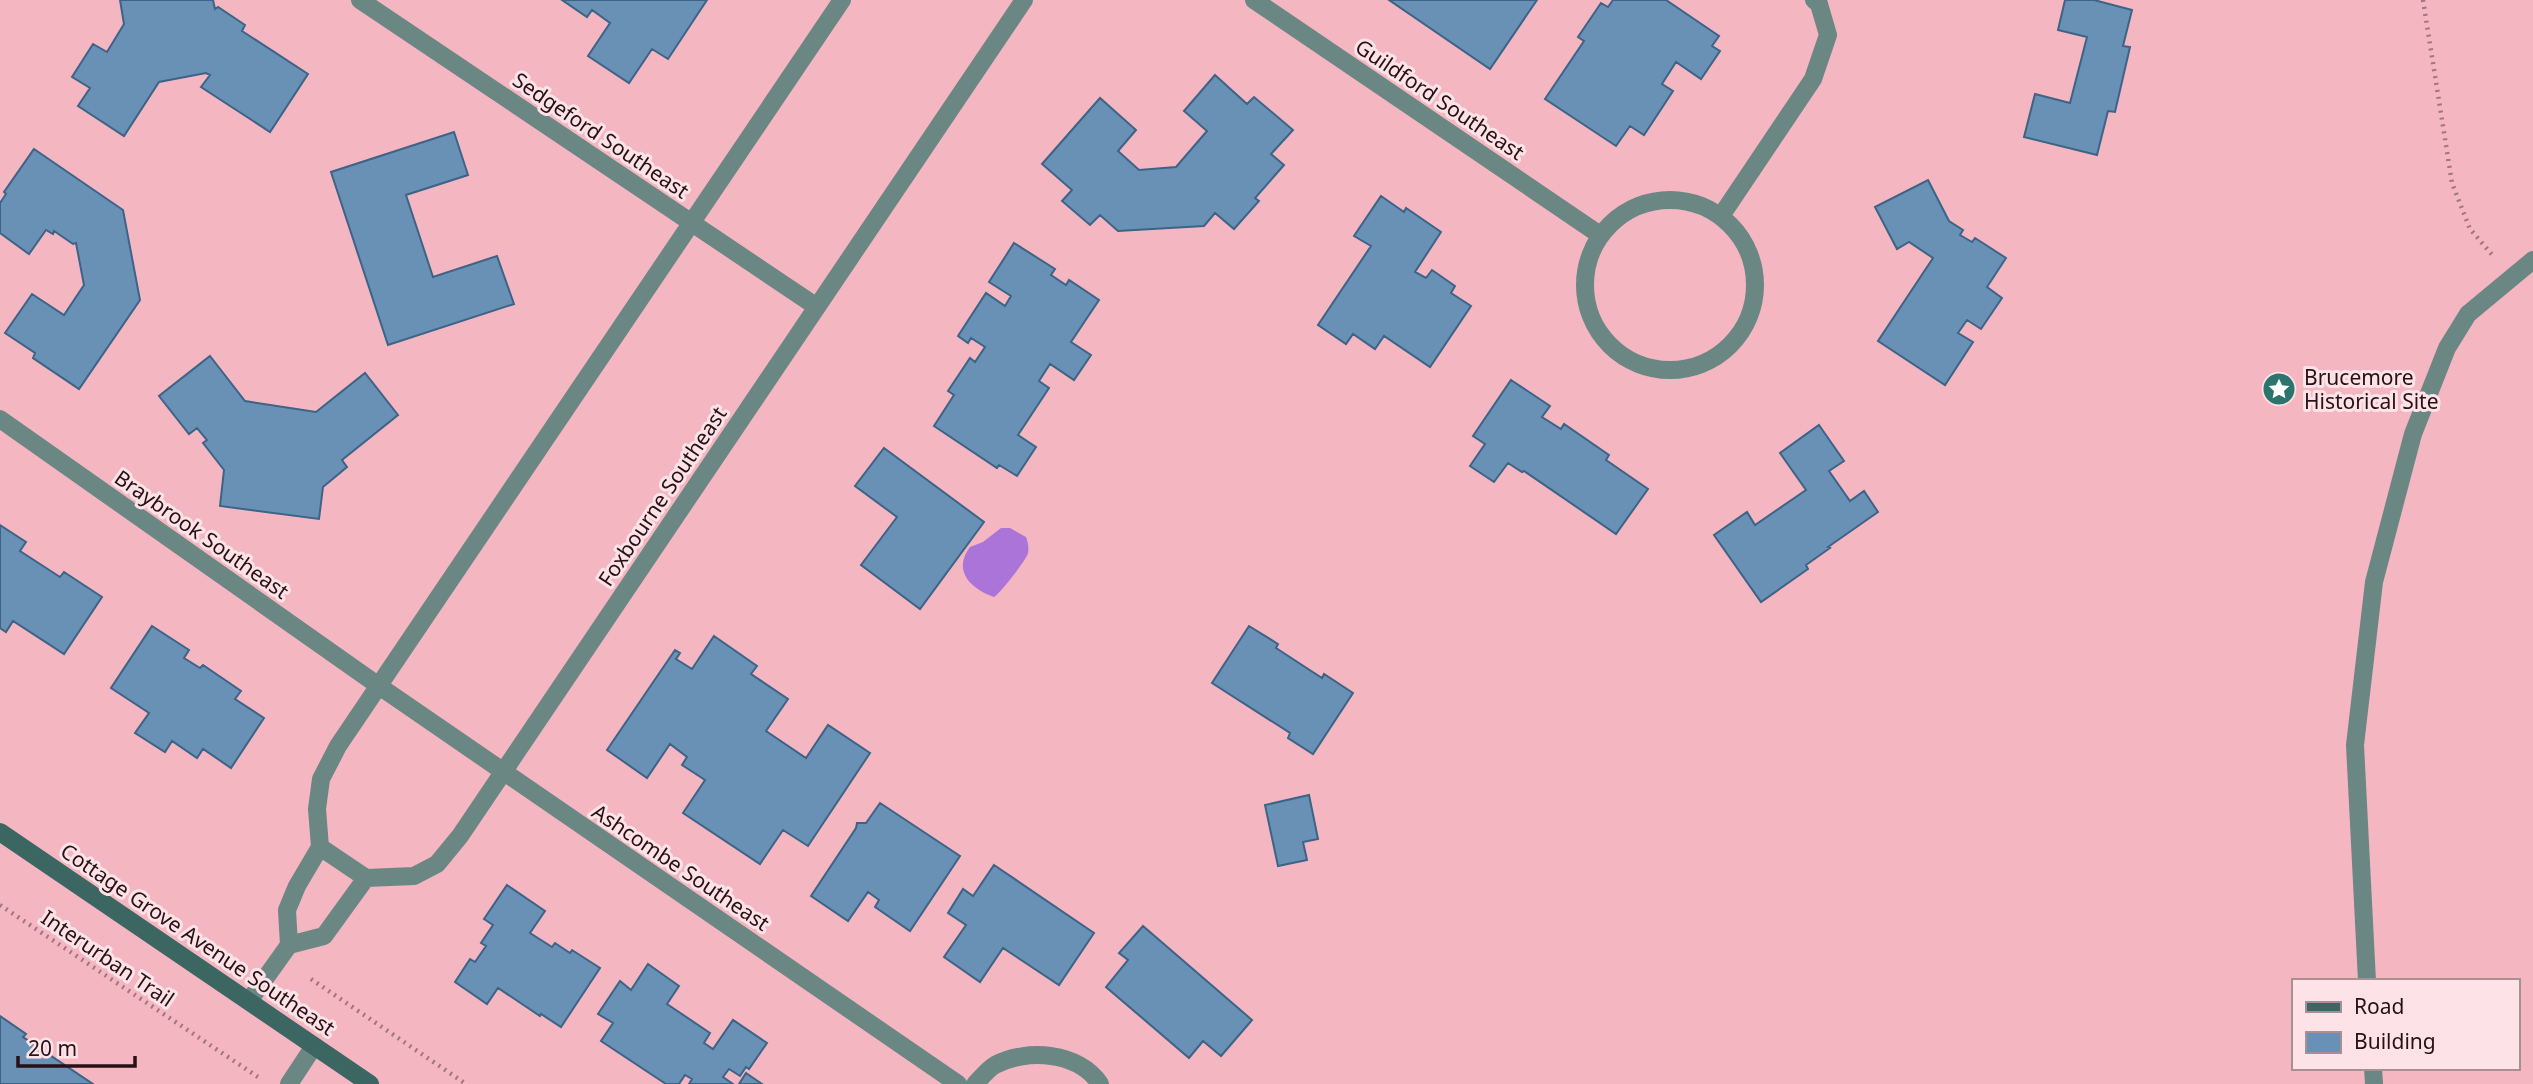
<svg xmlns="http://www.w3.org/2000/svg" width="2533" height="1084" viewBox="0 0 2533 1084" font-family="'Noto Sans',sans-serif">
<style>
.water{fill:#aa74d8}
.building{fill:#6991b6;stroke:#3d6386;stroke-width:2}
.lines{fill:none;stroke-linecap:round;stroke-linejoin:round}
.path{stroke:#a3757e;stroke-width:4.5;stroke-dasharray:2 5;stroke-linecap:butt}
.service{stroke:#6b8783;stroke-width:18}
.minor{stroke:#6b8783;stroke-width:18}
.secondary{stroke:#3b6662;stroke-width:18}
.labels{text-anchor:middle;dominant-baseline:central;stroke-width:6;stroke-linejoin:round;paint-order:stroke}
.street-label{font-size:21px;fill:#271116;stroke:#fde3e7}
.poi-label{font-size:21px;fill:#271116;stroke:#fde3e7;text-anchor:start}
</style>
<rect width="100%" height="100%" fill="#f4b7c2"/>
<!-- water -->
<path class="water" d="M1001 528H1010L1026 537C1028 542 1029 547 1028 553 1027 559 1000 594 994 597 971 589 952 571 970 547L983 542Z"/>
<!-- building -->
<path class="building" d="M120 0H213L215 9 218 7 245 25 242 31 308 74 270 132 201 87 210 75 206 73 159 82 124 136 78 106 90 88 72 77 93 44 107 52 124 24Z
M562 0H707L668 59 652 49 629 83 588 56 610 23 592 10 587 17Z
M1389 0H1537L1490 69Z
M1613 0H1666L1719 36 1712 46 1720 51 1701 79 1676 62 1662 84 1673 91 1644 135 1630 126 1616 146 1545 99 1584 41 1578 37 1601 3 1608 7Z
M2065 0H2094L2132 10 2123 46 2130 47 2115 112 2108 111 2097 155 2024 137 2035 94 2070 103 2087 37 2058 30Z
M1215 75 1247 104 1254 97 1293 130 1271 154 1284 165 1255 198 1259 201 1234 229 1215 213 1204 226 1118 231 1100 215 1090 225 1062 201 1072 190 1042 164 1100 98 1136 130 1118 151 1139 170 1176 167 1207 131 1184 111Z
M454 132 468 175 406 195 433 277 497 256 514 304 388 345 331 172Z
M34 149 123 210 140 300 79 389 33 358 35 353 5 333 32 294 64 315 84 285 76 243 73 244 54 231 53 234 46 230 29 254 0 233V203L6 194 4 192Z
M1928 180 1949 221 1963 230 1960 235 1972 242 1975 238 2006 258 1987 287 2002 298 1981 329 1967 320 1958 333 1973 342 1945 385 1878 341 1933 258 1909 242 1897 249 1875 207Z
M1381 196 1404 212 1406 208 1441 232 1415 272 1426 278 1432 270 1455 286 1451 293 1471 306 1430 367 1384 336 1375 349 1353 334 1346 344 1318 325 1371 246 1354 236Z
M1014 243 1055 269 1051 275 1066 285 1069 280 1099 300 1071 342 1091 355 1074 380 1050 364 1039 381 1049 388 1018 435 1036 447 1017 476 999 465 997 468 934 426 954 395 948 391 970 358 975 362 985 347 971 338 968 343 958 336 986 293 1005 306 1011 296 989 282Z
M210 356 245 401 316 412 365 373 398 415 342 460 347 467 323 487 319 519 220 506 224 470 203 443 207 440 197 428 189 434 159 396Z
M1511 380 1550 406 1542 417 1561 429 1564 424 1609 455 1606 460 1648 489 1616 534 1524 471 1522 472 1508 463 1494 482 1470 466 1485 444 1473 436Z
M1819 425 1844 461 1829 471 1850 501 1864 491 1878 512 1828 547 1830 548 1806 565 1808 569 1761 602 1714 535 1747 512 1755 525 1806 490 1780 453Z
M884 448 984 522 920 609 861 565 897 517 855 486Z
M0 525 26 542 20 551 60 577 64 572 102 597 64 654 13 621 6 632 0 628Z
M152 626 189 650 184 658 200 668 203 665 241 691 235 699 264 718 231 768 203 749 197 758 172 741 165 752 135 733 149 713 111 688Z
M1249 626 1278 644 1276 648 1322 678 1324 674 1353 693 1313 754 1288 738 1290 733 1212 683Z
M714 636 757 666 751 674 788 699 766 731 806 758 828 725 870 753 808 846 783 830 760 864 683 813 705 780 682 765 687 757 670 744 647 778 607 750 675 650 680 653 676 659 692 669Z
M1309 795 1318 839 1303 842 1307 860 1278 866 1265 805Z
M880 803 960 856 910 931 875 907 879 900 868 892 848 921 811 896 856 828 857 823H866Z
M994 865 1094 933 1059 985 1003 948 980 982 944 957 966 925 948 913 963 889 973 896Z
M507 885 545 911 530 933 552 947 555 943 570 953 572 950 600 968 561 1027 541 1014 540 1016 498 988 487 1004 455 982 470 959 475 962 486 946 481 943 493 925 484 919Z
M1143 926 1252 1020 1221 1056 1203 1041 1189 1058 1106 987 1128 960 1119 953Z
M648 964 679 986 667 1004 710 1033 704 1043 713 1049 733 1020 767 1043 749 1069 746 1067 740 1076 729 1069 723 1077 733 1084H689L692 1079 685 1075 679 1084H666L601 1041 613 1023 598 1014 620 981 631 990Z
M0 1016 26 1034 23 1037 93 1084H0Z
M746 1073 762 1084H739Z"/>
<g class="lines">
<!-- path -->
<path class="path" d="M2423 0 2452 183 2470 229 2494 257
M0 905 261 1079
M311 979 466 1084"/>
<!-- service -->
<path class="service" d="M2367 981 2355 745 2374 582 2413 434 2447 348 2468 314 2533 260
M2373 1068 2374 1084
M289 1084 314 1046"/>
<!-- minor -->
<path class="minor" d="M360 0 817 307
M1254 0 1600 235
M1585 285a85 85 0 1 1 170 0a85 85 0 1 1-170 0Z
M1721 216 1813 79 1828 35 1819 4 1814 0
M0 419 379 686 958 1084
M320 847 366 878
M366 878 414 876 437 864 460 836 1024 0
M289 945 324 936 366 878
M249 1001 289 945 287 910 297 886 320 847 317 809 321 779 338 746 842 0
M975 1084C981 1078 988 1069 995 1065 1027 1048 1079 1052 1100 1084"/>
<!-- secondary -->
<path class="secondary" d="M0 832 370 1084"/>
</g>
<!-- icons -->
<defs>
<symbol id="sight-disc" viewBox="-11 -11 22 22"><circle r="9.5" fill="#2c756f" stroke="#fde3e7"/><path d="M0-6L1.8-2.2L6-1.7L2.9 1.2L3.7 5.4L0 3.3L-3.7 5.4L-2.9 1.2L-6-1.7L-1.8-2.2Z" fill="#fff"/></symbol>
</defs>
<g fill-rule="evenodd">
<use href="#sight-disc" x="2260" y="370" width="38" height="38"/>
</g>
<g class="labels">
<!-- street labels -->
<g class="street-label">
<text transform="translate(1440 99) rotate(34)">Guildford Southeast</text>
<text transform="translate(601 135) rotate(34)">Sedgeford Southeast</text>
<text transform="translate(662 496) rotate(-56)">Foxbourne Southeast</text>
<text transform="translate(202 534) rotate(35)">Braybrook Southeast</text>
<text transform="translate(681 867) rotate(34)">Ashcombe Southeast</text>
<text transform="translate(198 939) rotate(34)">Cottage Grove Avenue Southeast</text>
<text transform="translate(108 958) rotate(34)">Interurban Trail</text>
</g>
<!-- poi labels -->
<g class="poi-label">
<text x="2304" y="377">Brucemore<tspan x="2304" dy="24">Historical Site</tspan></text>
</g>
</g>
<!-- legend -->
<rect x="2292" y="979" width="228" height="91" fill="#fde3e7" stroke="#a78f93" stroke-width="2"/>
<rect x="2306" y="1002" width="35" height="10" fill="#3b6662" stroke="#a78f93" stroke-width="2"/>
<text x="2354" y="1014" font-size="21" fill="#271116">Road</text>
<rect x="2306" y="1032" width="35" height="21" fill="#6991b6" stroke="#a78f93" stroke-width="2"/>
<text x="2354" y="1049" font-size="21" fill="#271116">Building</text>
<!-- scale -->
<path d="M18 1056v10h117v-10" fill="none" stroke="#271116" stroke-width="3.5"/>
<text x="28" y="1056" font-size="21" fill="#271116" stroke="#fde3e7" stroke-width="5" paint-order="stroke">20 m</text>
</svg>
